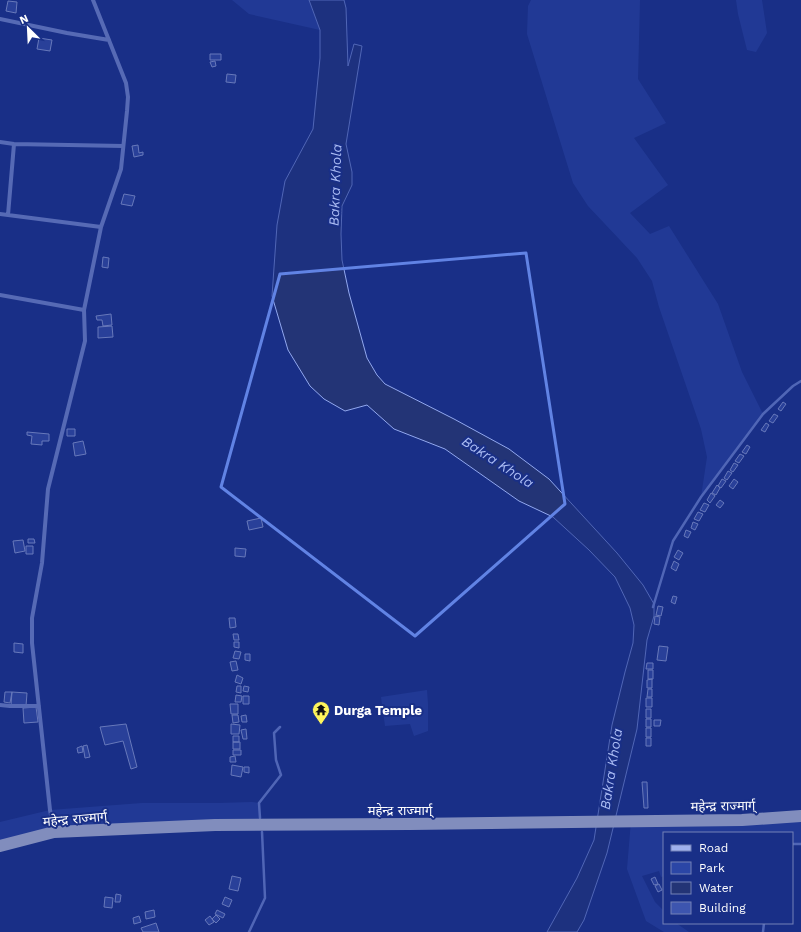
<svg xmlns="http://www.w3.org/2000/svg" width="801" height="932" viewBox="0 0 801 932" font-family="'Work Sans','Noto Sans Devanagari',sans-serif">
<style>
.green{fill:#2b46a6}
.water{fill:#233476;stroke:#92a8ef}
.lines{fill:none;stroke-linecap:round;stroke-linejoin:round}
.stream{stroke:#92a8ef;stroke-width:2.5}
.building{fill:#3d55af;stroke:#c5d1f9}
.street{stroke:#a0b1ed;stroke-width:4}
.highway{stroke:#fff;stroke-width:12}
.marked{fill:none;stroke:#6183e4;stroke-width:3;stroke-linejoin:round}
.labels{text-anchor:middle;dominant-baseline:central;stroke-width:4;stroke-linejoin:round;paint-order:stroke}
.poi-label{font-size:13px;font-weight:bold;fill:#fff;stroke:#192f87;text-anchor:start}
.street-label{font-size:13px;fill:#fff;stroke:#192f87}
.water-label{font-size:14px;font-style:italic;fill:#abbcf4;stroke:#192f87}
</style>
<rect width="100%" height="100%" fill="#192f87"/>
<!-- green -->
<path class="green" d="M232 0H309L320 30 249 14Z
M531 0H640L638 79 666 123 634 138 668 185 630 213 650 234 669 226 718 304 742 372 763 414 701 497 707 457 701 429 659 307 652 281 637 258 588 206 573 183 527 34 528 6Z
M736 0H762L767 33 756 52 747 50 738 14Z
M427 690 428 704V731L414 736 410 724 385 726 381 697Z
M252 802 259 803V824L86 831 0 846V822L50 810 142 803H219Z
M801 816V844H792V833H664V876L661 877 659 871 642 876 655 902 664 911V923H676L689 932H664L646 921 627 869 631 821Z"/>
<!-- water -->
<path class="water" d="M309 0H344L346 8 348 66 354 44 362 46 346 144 352 172V185L342 206 341 234 342 260 349 293 367 358 377 375 385 384 454 419 509 449 549 479 617 553 643 585 654 604V616L647 640 637 729 607 853 584 920 577 932H547L577 878 594 840 612 725 625 672 633 643 634 625 630 608 615 577 589 550 553 517 519 501 445 449 394 429 367 405 345 411 324 399 310 386 288 350 272 296 277 225 285 181 313 129 320 58V30Z"/>
<g class="lines">
<!-- stream -->
<path class="stream" d="M653 607 673 541 701 497 763 414 793 386 801 381
M260 818 259 803 281 775 276 760 274 733 280 727
M792 844H801
M249 932 265 898 262 832
M763 932 764 923"/>
</g>
<!-- building -->
<path class="building" d="M8 1 17 2 16 13 6 11Z
M39 38 52 40 50 51 37 49Z
M210 54H221V60H210Z
M215 61 216 66 212 67 210 62Z
M227 74 236 75 235 83 226 82Z
M138 145 139 153 143 152V155L134 157 132 146Z
M124 194 135 196 132 206 121 204Z
M103 257 109 258 108 268 102 267Z
M111 314 112 325 103 326 102 320H97L96 316Z
M112 326 113 337 98 338V327Z
M783 402 786 404 781 411 778 409Z
M774 414 778 416 773 423 769 421Z
M766 423 769 425 765 432 761 430Z
M67 429H75V436H67Z
M27 432 49 434V441H42V445L31 444 32 436 27 435Z
M83 441 86 454 75 456 73 443Z
M747 445 750 447 746 454 742 452Z
M740 454 744 456 739 463 735 461Z
M734 463 738 465 733 472 730 470Z
M728 471 732 473 727 480 724 478Z
M722 479 726 481 721 488 718 486Z
M734 479 738 482 733 489 729 486Z
M717 485 720 488 716 495 712 493Z
M711 493 715 496 710 503 707 500Z
M720 500 724 503 720 508 716 505Z
M704 503 709 505 705 512 700 510Z
M698 512 703 514 699 521 694 519Z
M261 518 263 527 249 530 247 521Z
M693 522 698 524 695 530 691 528Z
M686 530 691 532 688 538 684 536Z
M28 539H34L35 543H28Z
M23 540 25 551 15 553 13 541Z
M26 546H33V554H26Z
M235 548 246 549 245 557 235 556Z
M678 550 683 553 679 560 674 557Z
M674 561 679 564 676 571 671 568Z
M673 596 677 597 675 604 671 602Z
M658 606 663 607 661 616 656 615Z
M655 616 660 617 659 625 654 624Z
M229 618H235L236 627 230 628Z
M233 634H238L239 640H234Z
M234 642H239V648L234 647Z
M14 643 23 644V653L14 652Z
M659 646 668 647 666 661 657 660Z
M235 651 241 652 239 659 233 658Z
M245 654H250V661L245 660Z
M236 661 238 670 232 671 230 662Z
M647 663H653V669H646Z
M648 670H653V679H648Z
M237 675 243 678 241 684 235 682Z
M652 679V688H647V680Z
M237 686H241V693L236 692Z
M244 686 249 687 248 692 243 691Z
M648 689H652V697H647Z
M5 692H12L10 703 4 702Z
M12 692 27 693 26 706 11 705Z
M236 695 242 696 241 702H235Z
M243 696H249V704H243Z
M646 698H652V707H646Z
M230 704H238V714H231Z
M36 707 38 722 24 723 23 708Z
M646 709H651V718H646Z
M232 715H238L239 722 233 723Z
M246 715 247 722H242L241 716Z
M646 719H651V727H646Z
M654 720H661L660 726H654Z
M126 724 137 767 131 769 123 741 105 745 100 727Z
M231 724 240 725 239 734H231Z
M646 728H651V737H646Z
M246 729 247 739H243L241 730Z
M233 736H239V742H233Z
M646 738H651V746H646Z
M233 742H240V749H233Z
M87 745 90 757 85 758 83 746Z
M82 746 83 752 78 753 77 748Z
M233 750H241V755H233Z
M235 756 236 762H230V757Z
M232 765 243 767 241 777 231 775Z
M244 767H249V773L244 772Z
M642 782H647L648 808H644Z
M232 876 241 878 238 891 229 889Z
M655 877 658 884 654 885 651 879Z
M659 884 662 890 658 892 655 886Z
M116 894 121 895 120 902H115Z
M105 897 113 898 112 908 104 907Z
M225 897 232 900 229 907 222 904Z
M154 910 155 917 146 919 145 912Z
M217 910 225 914 223 918 215 914Z
M216 915 220 919 216 923 212 919Z
M139 916 141 922 134 924 133 918Z
M210 916 214 922 209 925 205 920Z
M156 923 159 932H143L141 928Z"/>
<g class="lines">
<!-- street -->
<path class="street" d="M0 19 67 33 109 40
M0 142 14 144 123 146
M0 214 101 227
M8 215 14 144
M0 295 84 310
M0 705 10 706H39
M54 830 50 810 32 643V618L42 563 48 489 85 341 84 310 101 227 121 169 127 111 128 97 126 83 93 0"/>
<!-- highway -->
<path class="highway" d="M0 846 54 832 215 825 410 824 742 820 801 816"/>
</g>
<!-- marked area -->
<path d="M0 0H801V932H0ZM526 253 565 504 415 636 221 487 280 274Z" fill="#192f87" fill-opacity=".55" fill-rule="evenodd"/>
<path class="marked" d="M526 253 565 504 415 636 221 487 280 274Z"/>
<!-- icons -->
<defs>
<symbol id="temple-pin" viewBox="-11 -11 22 30"><path d="M0 17L-7.5 6A9.5 9.5 0 1 1 7.5 6Z" fill="#fff55c" stroke="#192f87"/><path d="M0-6L5-2H3V0L6.5 2.5H4V6H1.5V3h-3V6H-4V2.5H-6.5L-3 0V-2H-5Z" fill="#111"/></symbol>
</defs>
<g fill-rule="evenodd">
<use href="#temple-pin" x="311" y="700" width="20" height="27"/>
</g>
<g class="labels">
<!-- poi labels -->
<g class="poi-label">
<text x="334" y="710">Durga Temple</text>
</g>
<!-- street labels -->
<g class="street-label">
<text transform="translate(723 806) rotate(-1)">महेन्द्र राज्मार्ग्</text>
<text x="400" y="810">महेन्द्र राज्मार्ग्</text>
<text transform="translate(75 819) rotate(-5)">महेन्द्र राज्मार्ग्</text>
</g>
<!-- water labels -->
<g class="water-label">
<text transform="translate(335 185) rotate(-88)">Bakra Khola</text>
<text transform="translate(498 462) rotate(33)">Bakra Khola</text>
<text transform="translate(611 769) rotate(-81)">Bakra Khola</text>
</g>
</g>
<!-- legend -->
<rect x="663" y="832" width="130" height="92" fill="#192f87" stroke="#7582b7"/>
<rect x="671" y="845" width="20" height="6" fill="#a0b1ed" stroke="#7582b7"/>
<text x="699" y="852" font-size="12" fill="#ffffff">Road</text>
<rect x="671" y="862" width="20" height="12" fill="#2b46a6" stroke="#7582b7"/>
<text x="699" y="872" font-size="12" fill="#ffffff">Park</text>
<rect x="671" y="882" width="20" height="12" fill="#233476" stroke="#7582b7"/>
<text x="699" y="892" font-size="12" fill="#ffffff">Water</text>
<rect x="671" y="902" width="20" height="12" fill="#3d55af" stroke="#7582b7"/>
<text x="699" y="912" font-size="12" fill="#ffffff">Building</text>
<!-- north arrow -->
<g transform="translate(28 28) rotate(336)" stroke="#192f87" stroke-width="3" paint-order="stroke">
<path d="M0-3L7 15L0 10L-7 15Z" fill="#ffffff"/>
<text y="-6" font-size="11" font-weight="bold" text-anchor="middle" fill="#ffffff">N</text>
</g>
</svg>
